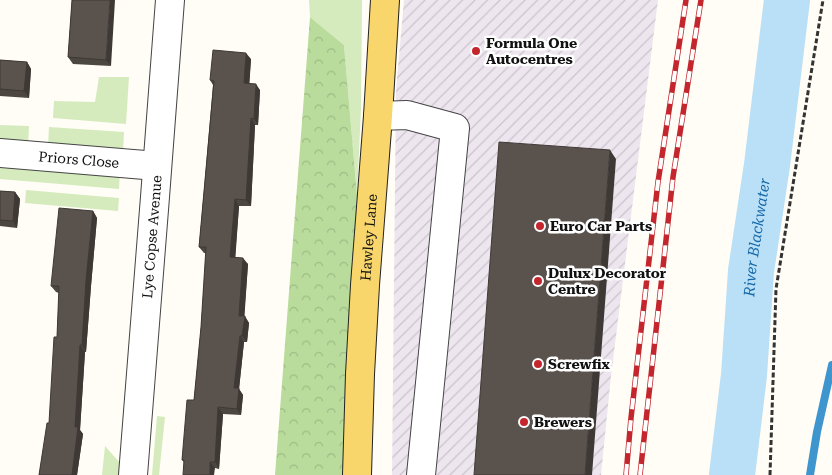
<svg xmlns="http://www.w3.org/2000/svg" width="832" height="475" viewBox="0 0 832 475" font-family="'Roboto Serif',serif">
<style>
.industrial{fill:url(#industrial-furrows)}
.grass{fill:#d5ebbd}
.forest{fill:url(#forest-crowns)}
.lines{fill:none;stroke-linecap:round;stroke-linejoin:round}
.stream{stroke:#3f96cf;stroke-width:8}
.river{stroke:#b9e0f7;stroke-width:46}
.minor-casing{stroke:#444;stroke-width:30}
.major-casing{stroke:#222;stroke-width:30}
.path{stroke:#333;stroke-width:3;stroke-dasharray:5 2.5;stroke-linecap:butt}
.minor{stroke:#fff;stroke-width:28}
.major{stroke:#f9d66b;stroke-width:28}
.rail-casing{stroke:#c4262e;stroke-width:5.5}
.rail{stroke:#fff;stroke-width:4;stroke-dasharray:11;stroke-linecap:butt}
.wall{fill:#4d4742}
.shaded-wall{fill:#3f3936}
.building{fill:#5a524d;stroke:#3f3936}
.poi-dot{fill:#c4262e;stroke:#fff;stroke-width:2}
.labels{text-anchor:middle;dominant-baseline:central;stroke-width:5;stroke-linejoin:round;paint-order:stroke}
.poi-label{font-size:14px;font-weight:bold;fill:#111;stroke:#fff;text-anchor:start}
.street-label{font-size:14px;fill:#111;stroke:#fff}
.water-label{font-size:15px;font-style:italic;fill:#1768a6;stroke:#fff}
</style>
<defs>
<pattern id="industrial-furrows" width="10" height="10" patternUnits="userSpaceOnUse" patternTransform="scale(1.25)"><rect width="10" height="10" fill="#eee6ef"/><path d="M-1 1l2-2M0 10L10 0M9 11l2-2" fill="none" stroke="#cbc4cc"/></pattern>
<pattern id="forest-crowns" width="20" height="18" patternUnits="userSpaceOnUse" patternTransform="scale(1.25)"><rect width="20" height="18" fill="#b9dc9c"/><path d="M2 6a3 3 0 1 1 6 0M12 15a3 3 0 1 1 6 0" fill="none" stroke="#9ebc85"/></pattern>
</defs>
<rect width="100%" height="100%" fill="#fffdf5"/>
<!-- industrial -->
<path class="industrial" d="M404 0H658L611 376 601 475H392L396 90Z"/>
<!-- grass -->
<path class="grass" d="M309 0H362L361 109 357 195 344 45 310 17Z
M99 77H129L126 124 53 118 54 101 95 102Z
M0 125 29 126 28 146 0 145Z
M49 127 124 132 123 152 48 147Z
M0 161 120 170 119 189 0 179Z
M26 190 119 198 118 211 25 203Z
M157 416 165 417 159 475H152Z
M105 446 120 463 121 475H102Z"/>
<!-- forest -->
<path class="forest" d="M310 17 344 45 357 195 343 475H275Z"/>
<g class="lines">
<!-- stream -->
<path class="stream" d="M810 475 817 432 832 365"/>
<!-- river -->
<path class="river" id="s1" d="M732 475 744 375 751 271 767 165 787 0"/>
<defs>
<g id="minor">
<path d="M378 116 407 115 455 128 421 475"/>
<path id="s2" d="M0 153 157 166"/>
<path id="s3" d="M133 475 155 197 170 0"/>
</g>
<g id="major">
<path id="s4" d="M357 475 360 374 365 285 378 116 385 0"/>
</g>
</defs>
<!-- minor casing -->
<use href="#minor" class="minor-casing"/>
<!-- major casing -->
<use href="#major" class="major-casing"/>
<!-- path -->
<path class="path" d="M770 475 776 289 823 0"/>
<!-- minor -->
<use href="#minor" class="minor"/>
<!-- major -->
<use href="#major" class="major"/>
<defs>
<path id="rail" d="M626 475 631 418 658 182 686 0
M640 475 673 177 701 0"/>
</defs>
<!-- rail casing -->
<use href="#rail" class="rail-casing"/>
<!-- rail -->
<use href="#rail" class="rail"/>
</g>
<!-- wall -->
<path class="wall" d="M72 0 111 66 73 64 68 57Z
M251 59 249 84 260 90 258 125H255L251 206H239L235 257 248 264 244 316 249 323 247 342H244L239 389 243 395 241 415 223 414 219 469 215 468 184 462 182 460 194 400 201 327 206 253H204L199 247 213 85 210 80Z
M0 60 27 62 31 69 29 98 0 96Z
M0 191 15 192 20 199 17 228 0 226Z
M93 211 97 218 91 286 86 352H85L80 430 83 434 77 475H39L49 423 57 337 59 293 56 292 51 286Z"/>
<!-- shaded-wall -->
<path class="shaded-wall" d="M110 0H115L111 66 106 60Z
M246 53 251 59 249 90 244 83Z
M27 62 31 69 29 98 24 91Z
M256 84 260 90 258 125 254 119Z
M251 118 255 125 251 206 246 200Z
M610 150 616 159 592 475H585Z
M15 192 20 199 17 228 13 221Z
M235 199 239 206 235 263 230 257Z
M93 211 97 218 91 286 86 352 82 345 86 280Z
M243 258 248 264 244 323 239 316Z
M245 316 249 323 247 342 242 336Z
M240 336 244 342 239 389 243 395 241 415 237 409 234 388Z
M80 345 85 352 80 430 83 434 77 475H72Z
M218 407 223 414 219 469 215 462Z
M210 462 215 468 214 475H210Z"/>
<!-- building -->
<path class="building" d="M72 0H110L106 60 68 57Z
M213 50 246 53 244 83 256 84 254 119 251 118 246 200 235 199 230 257 243 258 239 316H245L242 336H240L234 388H239L237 409 218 407 215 462H210V475H183L184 460H182L187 400H194L201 327 206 247H199L214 81 210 80Z
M0 60 27 62 24 91 0 89Z
M499 142 610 150 585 475H474Z
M0 191 15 192 13 221 0 220Z
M59 208 93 211 86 280 82 345H80L75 427H78L72 475H39L47 423H49L54 337H57L59 286H51Z"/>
<!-- markers -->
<g class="poi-dot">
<circle cx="476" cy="51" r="5"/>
<circle cx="540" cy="226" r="5"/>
<circle cx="538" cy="281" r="5"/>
<circle cx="538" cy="364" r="5"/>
<circle cx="524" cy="422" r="5"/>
</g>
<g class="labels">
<!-- poi labels -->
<g class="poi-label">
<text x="486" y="43">Formula One<tspan x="486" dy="16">Autocentres</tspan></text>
<text x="550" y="226">Euro Car Parts</text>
<text x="548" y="273">Dulux Decorator<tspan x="548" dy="16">Centre</tspan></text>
<text x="548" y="364">Screwfix</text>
<text x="534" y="422">Brewers</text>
</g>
<!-- street labels -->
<g class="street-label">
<text stroke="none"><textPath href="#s2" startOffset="79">Priors Close</textPath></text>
<text stroke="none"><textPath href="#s4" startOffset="238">Hawley Lane</textPath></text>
<text stroke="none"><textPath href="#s3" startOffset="239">Lye Copse Avenue</textPath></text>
</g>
<!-- water labels -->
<g class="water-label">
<text stroke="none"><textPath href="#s1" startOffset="239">River Blackwater</textPath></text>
</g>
</g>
</svg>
